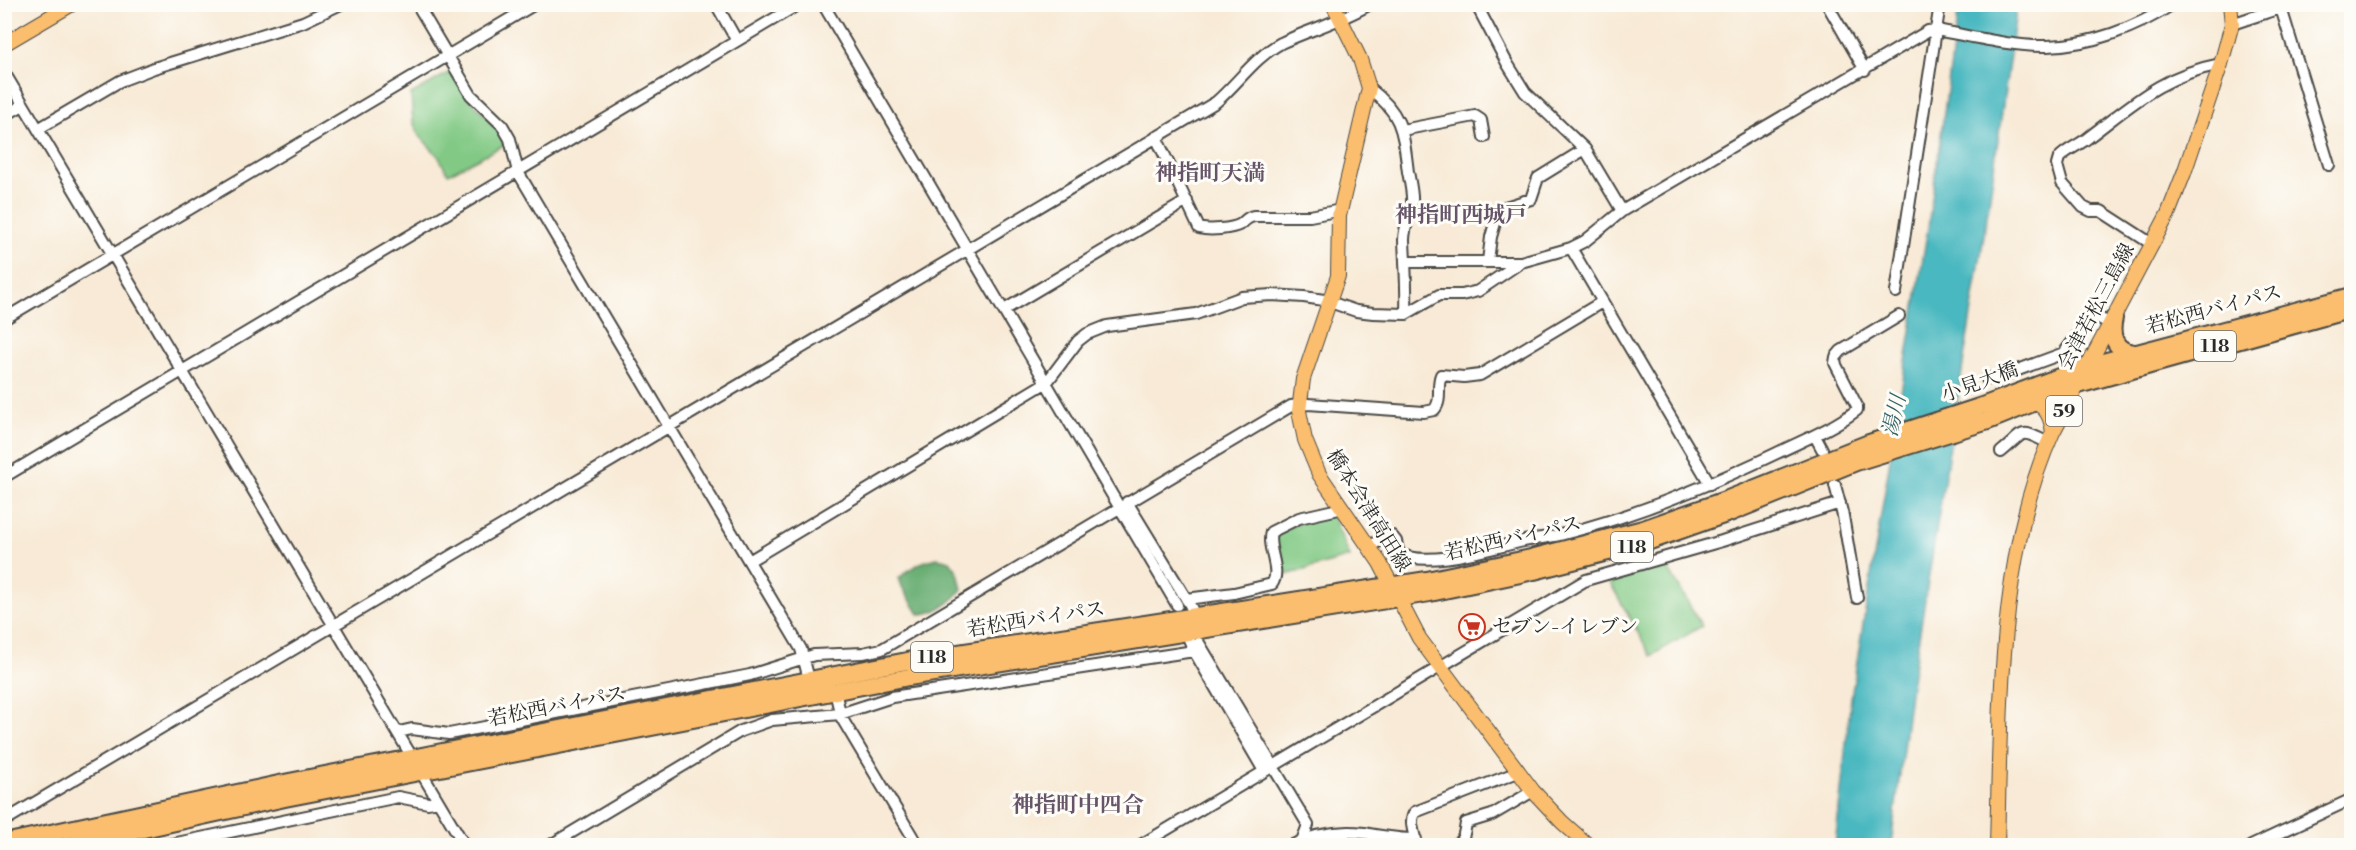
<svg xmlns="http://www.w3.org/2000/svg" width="2356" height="850" viewBox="0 0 2356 850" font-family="'Libre Bodoni','Noto Serif JP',serif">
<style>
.green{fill:#81c984;stroke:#567a58;stroke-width:1.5}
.forest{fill:#68ad72;stroke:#4a6c4e;stroke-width:1.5}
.water{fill:#49b8c0;stroke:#3a7276;stroke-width:1.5}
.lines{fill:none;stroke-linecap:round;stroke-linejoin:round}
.minor-casing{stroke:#4a4845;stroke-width:14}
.major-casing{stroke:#4a4845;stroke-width:16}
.highway-casing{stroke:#4a4845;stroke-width:20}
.minor{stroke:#fff;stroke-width:10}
.major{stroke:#fabe6e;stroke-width:14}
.highway{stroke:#fabe6e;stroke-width:16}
.labels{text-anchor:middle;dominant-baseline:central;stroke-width:6;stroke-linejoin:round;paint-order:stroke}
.shield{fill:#fdfcf7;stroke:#6a6a68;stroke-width:1.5}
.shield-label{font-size:18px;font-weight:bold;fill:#2b2b2b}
.street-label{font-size:20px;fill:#2b2b2b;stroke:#fdfcf7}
.poi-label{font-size:20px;fill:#2b2b2b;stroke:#fdfcf7;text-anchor:start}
.water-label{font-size:21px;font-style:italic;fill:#376367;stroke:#fdfcf7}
.quarter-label{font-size:22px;font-weight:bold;fill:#665568;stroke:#fdfcf7}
</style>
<rect width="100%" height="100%" fill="#fdfcf7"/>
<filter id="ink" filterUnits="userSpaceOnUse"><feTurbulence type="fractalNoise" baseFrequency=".0167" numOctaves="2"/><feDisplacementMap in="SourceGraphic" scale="12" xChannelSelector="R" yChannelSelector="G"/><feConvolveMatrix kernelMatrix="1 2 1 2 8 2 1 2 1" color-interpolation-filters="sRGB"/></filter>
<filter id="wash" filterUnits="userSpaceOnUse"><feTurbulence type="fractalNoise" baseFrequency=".008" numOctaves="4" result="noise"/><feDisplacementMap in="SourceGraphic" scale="24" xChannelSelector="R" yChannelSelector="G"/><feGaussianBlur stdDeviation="1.35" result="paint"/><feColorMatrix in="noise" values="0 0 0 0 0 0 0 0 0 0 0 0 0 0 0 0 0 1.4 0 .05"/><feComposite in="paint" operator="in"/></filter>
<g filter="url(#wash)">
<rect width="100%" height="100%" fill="#f8ead6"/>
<!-- green -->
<path class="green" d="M450 72 470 99 501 133 504 145 448 174 438 156 419 135 413 122 411 94Z
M1311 517H1332L1334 519 1350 557 1279 577 1272 544 1277 533Z
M1665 563 1702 626 1651 656 1609 581 1608 576Z"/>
<!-- forest -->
<path class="forest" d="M938 558 950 561 958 572 962 589C952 603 935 614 919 614L902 587 899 578C911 568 922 560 938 558Z"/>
<!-- water -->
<path class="water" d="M1959 5H2017L1989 204 1910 693 1891 845 1835 846 1851 698 1928 227Z"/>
</g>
<g filter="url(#ink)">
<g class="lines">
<defs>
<path id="minor" d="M417 4 471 95 502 125 510 139 518 172 801 649 809 679
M716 4 737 41
M823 4 1177 605
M1476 4 1507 63 1525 92 1585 149 1622 211
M1827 4 1865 70
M2281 8 2329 165
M2232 24 2292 4
M4 72 465 846
M1369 88C1403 114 1403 132 1408 172 1410 182 1413 194 1412 204 1410 216 1404 227 1404 240 1405 265 1407 289 1406 314
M4 116 23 105
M38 129 120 81 154 68 303 22 341 4
M1402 130 1475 116 1481 120 1484 137
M1156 137 1199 228C1209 231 1232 229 1241 224 1246 220 1247 217 1254 216H1310L1341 210
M2152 244 2101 211H2091L2083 207 2062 183 2057 165 2059 158C2067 149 2080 145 2089 137 2134 103 2163 75 2221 64
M1571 248 1710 484
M1488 261 1491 237 1499 209 1531 199 1538 178 1585 149
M1407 262H1521
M1896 292 1940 4
M1004 310 1187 201
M4 319 535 4
M1987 379 1999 377 2064 353 2091 317H2097L2111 324
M1815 436 1822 449
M2001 452C2025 433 2018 427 2048 443
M4 477 799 4
M1835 485 1843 516 1857 598
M1127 502 1190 605 1195 616
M1368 546 1392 536 1396 541 1399 554C1431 568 1490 548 1524 541 1535 538 1548 538 1560 535 1635 516 1706 487 1777 453 1804 440 1832 429 1857 410V406L1835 363 1836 357 1841 351 1899 316
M749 561 1047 382 1078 341 1087 334 1107 326 1196 314 1242 297 1272 295 1304 297 1324 300 1356 311 1373 313 1406 314 1439 295H1462L1478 291 1521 262 1571 248 1585 241 1622 211 1928 31 1936 30C1970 36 2013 47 2047 46 2091 45 2136 28 2173 4
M1186 599 1234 593 1272 584C1282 570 1266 548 1271 532L1299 518 1343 508
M1186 632 1194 651 1264 771
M1199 643 1308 825 1300 846
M835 691 841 717 918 846
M399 732 412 729 449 734 750 675 814 655 863 653 882 649 1291 406 1308 404 1424 412 1434 410C1443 400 1436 387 1441 375L1464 377 1480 375 1602 302
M4 821 1216 102C1238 83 1255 57 1281 43 1311 29 1342 21 1370 4
M162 846 398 797 428 803 438 801
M549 846 741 731 772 720 840 714 892 697 1194 651
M1139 846 1586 580 1722 541 1840 503
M1290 846C1313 835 1339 830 1364 833 1382 836 1398 839 1416 839
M1417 846C1415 835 1408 821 1415 812L1518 772
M1450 846C1464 842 1464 836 1466 823L1492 815 1533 791
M2251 846 2352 799"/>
<path id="major" d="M1333 4 1360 59 1369 88 1339 216 1338 276 1303 379 1299 411 1305 440 1319 474 1380 563 1419 638 1533 791 1562 822 1589 846
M4 44 72 4
M2033 402C2047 407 2051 418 2053 432
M1997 846C2001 712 1997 555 2053 432L2168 214 2184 173 2221 64 2232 24 2230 4"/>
<path id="highway" d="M2114 318C2110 335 2114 351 2134 353
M4 843 279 784 907 661 1427 580 1531 558 1643 529 1728 499 1869 443 1982 406 2088 366 2352 296
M66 846 285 798 909 677 1430 593 1534 571 1647 542 1732 512 1856 462 1988 421 2078 385 2352 309"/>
</defs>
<!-- minor casing -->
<use href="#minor" class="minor-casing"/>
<!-- major casing -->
<use href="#major" class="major-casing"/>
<!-- highway casing -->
<use href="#highway" class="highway-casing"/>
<!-- minor -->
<use href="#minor" class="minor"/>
<!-- major -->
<use href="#major" class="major"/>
<!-- highway -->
<use href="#highway" class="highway"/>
</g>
</g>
<!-- icons -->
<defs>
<symbol id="supermarket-ring" viewBox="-11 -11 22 22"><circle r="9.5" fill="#fdfcf7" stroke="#c8321e" stroke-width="1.5"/><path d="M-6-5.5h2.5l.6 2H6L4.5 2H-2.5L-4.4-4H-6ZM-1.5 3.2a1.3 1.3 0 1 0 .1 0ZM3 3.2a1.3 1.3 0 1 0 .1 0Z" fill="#c8321e"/></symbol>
</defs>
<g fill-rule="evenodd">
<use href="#supermarket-ring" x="1457" y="612" width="30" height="30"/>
</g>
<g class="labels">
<!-- shield labels -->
<g class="shield">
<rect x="2194" y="331" width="42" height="30" rx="4.5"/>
<rect x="2046" y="396" width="36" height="30" rx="4.5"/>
<rect x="1611" y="532" width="42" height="30" rx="4.5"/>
<rect x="911" y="642" width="42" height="30" rx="4.5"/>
</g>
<g class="shield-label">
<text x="2215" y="346">118</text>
<text x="2064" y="411">59</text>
<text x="1632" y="547">118</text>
<text x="932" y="657">118</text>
</g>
<!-- street labels -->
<g class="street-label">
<text transform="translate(2097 307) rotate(-62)">会津若松三島線</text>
<text transform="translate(2214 310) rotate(-15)">若松西バイパス</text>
<text transform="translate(1980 383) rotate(-20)">小見大橋</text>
<text transform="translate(1368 511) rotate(58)">橋本会津高田線</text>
<text transform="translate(1513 539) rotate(-13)">若松西バイパス</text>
<text transform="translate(1036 620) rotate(-9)">若松西バイパス</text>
<text transform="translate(557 707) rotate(-11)">若松西バイパス</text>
</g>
<!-- poi labels -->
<g class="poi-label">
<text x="1492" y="627">セブン-イレブン</text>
</g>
<!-- water labels -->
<g class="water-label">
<text transform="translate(1895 416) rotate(-77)">湯川</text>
</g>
<!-- quarter labels -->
<g class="quarter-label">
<text x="1210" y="173">神指町天満</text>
<text x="1461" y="215">神指町西城戸</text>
<text x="1078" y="805">神指町中四合</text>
</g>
</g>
<!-- margin -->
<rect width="2356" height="850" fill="none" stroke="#fdfcf7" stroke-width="24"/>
</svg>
